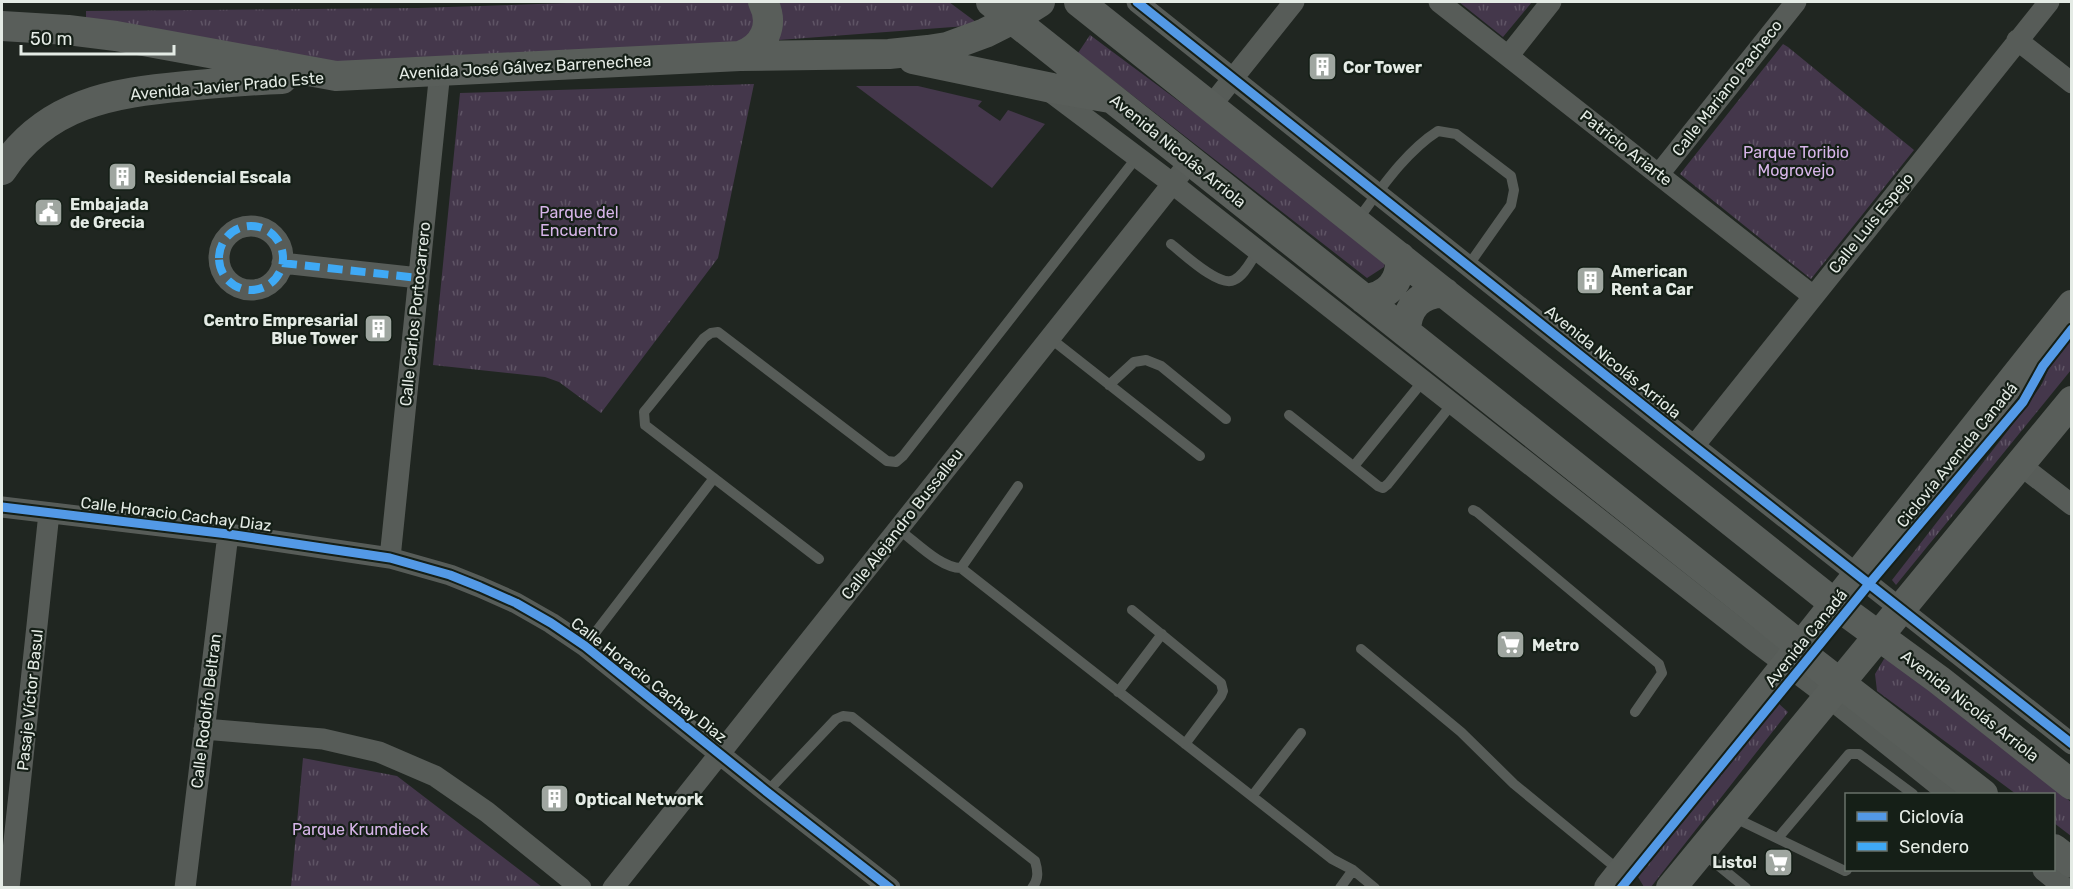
<svg xmlns="http://www.w3.org/2000/svg" width="2073" height="889" viewBox="0 0 2073 889" font-family="Rubik,sans-serif">
<style>
.grass{fill:url(#grass-tufts)}
.garden{fill:#44374b}
.lines{fill:none;stroke-linecap:round;stroke-linejoin:round}
.lane{stroke:#575c58;stroke-width:10}
.street{stroke:#575c58;stroke-width:21}
.secondary{stroke:#595e5a;stroke-width:30}
.quiet{stroke:#3fa9f5;stroke-width:8;stroke-dasharray:15 8;stroke-linecap:butt}
.cycleway-casing{stroke:#151f17;stroke-width:13}
.cycleway{stroke:#5399e6;stroke-width:9}
.labels{text-anchor:middle;dominant-baseline:central;stroke-width:4.5;stroke-linejoin:round;paint-order:stroke}
.street-label{font-size:16px;fill:#e4ebe5;stroke:#151f17}
.poi-label{font-size:16px;font-weight:bold;fill:#e4ebe5;stroke:#151f17;text-anchor:start}
.park-label{font-size:16px;fill:#d7b5e9;stroke:#151f17}
</style>
<defs>
<pattern id="grass-tufts" width="24" height="20" patternUnits="userSpaceOnUse" patternTransform="scale(1.5)"><rect width="24" height="20" fill="#44374b"/><path d="M3 7l-1-3M5 7V3M7 7l1-3M15 17l-1-3M17 17v-4M19 17l1-3" fill="none" stroke="#5f5465"/></pattern>
</defs>
<rect width="100%" height="100%" fill="#202621"/>
<!-- grass -->
<path class="grass" d="M597 2H949L980 25 415 67 287 61 86 21V11L418 8Z
M1459 2H1532L1503 37Z
M1090 35 1387 256 1384 267 1367 278 1078 53Z
M1783 44 1788 47 1914 150 1811 279 1680 174Z
M754 84 718 258 601 413 559 382 545 377 433 365 460 93Z
M2071 335V370L1896 585 1892 580 2023 411 2042 384 2053 358Z
M1884 659 1897 661 2071 802V836L2054 823V794H2016L1877 691 1875 674Z
M1778 703 1788 712 1651 887H1644L1638 877Z
M303 758 397 776 542 887H291Z"/>
<!-- garden -->
<path class="garden" d="M856 86H918L982 101 978 106 1000 121 1008 110 1045 124 992 188Z"/>
<g class="lines">
<!-- lane -->
<path class="lane" d="M1356 222C1380 190 1405 152 1438 131L1456 134 1511 176 1514 190 1511 205 1468 266
M1171 244C1183 253 1219 288 1234 280 1245 275 1251 260 1258 251
M1050 338 1200 456
M1109 385 1134 362 1146 360 1161 366 1226 419
M1289 415 1378 486 1383 488 1388 484 1452 404
M1354 466 1423 381
M1018 486 961 568 1332 859 1353 870 1375 888
M1473 510 1477 512 1659 664 1662 673 1635 712
M898 529C915 541 940 568 961 568
M819 559 645 425 644 412 649 406 704 338 711 333 718 332 887 461 896 462 903 456 1137 157
M1132 610 1221 683 1223 691 1221 696 1185 744
M585 646 714 478
M1361 649 1461 732 1514 784 1620 871
M1118 692 1162 634
M767 792 836 719 843 716 852 717 1035 861C1038 871 1039 879 1032 888
M1253 795 1301 733
M1733 817 1845 871 1847 870
M1778 838 1849 754H1859L1913 794
M1703 853 1746 888
M1340 888 1353 870"/>
<!-- street -->
<path class="street" d="M1137 2 1694 446 2072 744
M1439 2 1813 296
M2017 40 2072 83
M1509 55 1551 2
M1048 90 1173 184 1753 640 1827 696 1949 794
M1210 107 1294 2
M1659 174 1796 2
M219 258a32 32 0 1 1 64 0a32 32 0 1 1-64 0Z
M282 263 419 278
M1694 446 2049 2
M2019 464 2072 505
M2 507 228 534 390 558 450 575 480 587 516 603 551 623 585 646 767 792 890 888
M390 558 440 71
M204 729 323 739 379 752 435 776 487 812 581 888
M2043 870 2065 888
M9 888 49 513
M185 888 228 534
M613 888 1181 173"/>
<!-- secondary -->
<path class="secondary" d="M991 2 1759 613 1800 646 1809 659 1983 794
M1079 2 1835 604 1939 680 2072 785
M2 26 68 30 116 36 336 76 740 56 889 54 928 50 947 47 985 33 1013 19 1040 2
M740 56C764 48 775 25 763 2
M913 59 1052 88 1110 98
M2 170C46 103 112 93 186 86 218 83 250 80 282 79
M1364 299C1388 297 1402 281 1400 257
M1406 332C1406 308 1420 292 1445 293
M2054 849 2072 863
M1609 888 2072 305
M1671 888 2072 401"/>
<!-- quiet -->
<path class="quiet" d="M219 258a32 32 0 1 1 64 0a32 32 0 1 1-64 0Z
M282 263 419 278"/>
<defs>
<path id="cycleway" d="M1137 2 1694 446 2072 744
M2 507 228 534 390 558 450 575 480 587 516 603 551 623 585 646 767 792 890 888
M1621 888 1869 584 2023 402 2043 366 2072 329"/>
</defs>
<!-- cycleway casing -->
<use href="#cycleway" class="cycleway-casing"/>
<!-- cycleway -->
<use href="#cycleway" class="cycleway"/>
</g>
<!-- icons -->
<defs>
<symbol id="building-square" viewBox="-11 -11 22 22"><rect x="-9" y="-9" width="18" height="18" rx="4" fill="#9fa6a0" stroke="#151f17"/><path d="M-4-6H4V6H1V3H-1V6H-4ZM-2.5-4.3h1.7v1.8h-1.7ZM.8-4.3h1.7v1.8H.8ZM-2.5-1h1.7V.8h-1.7ZM.8-1h1.7V.8H.8Z" fill="#fff"/></symbol>
<symbol id="civic-square" viewBox="-11 -11 22 22"><rect x="-9" y="-9" width="18" height="18" rx="4" fill="#9fa6a0" stroke="#151f17"/><path d="M-.6-6.5H3V-4.5H.6V-3L4-1V1h2V6H-6V1h2V-1L-.6-3ZM-1.2 2.5V6h2.4V2.5Z" fill="#fff"/></symbol>
<symbol id="supermarket-square" viewBox="-11 -11 22 22"><rect x="-9" y="-9" width="18" height="18" rx="4" fill="#9fa6a0" stroke="#151f17"/><path d="M-6-5.5h2.5l.6 2H6L4.5 2H-2.5L-4.4-4H-6ZM-1.5 3.2a1.3 1.3 0 1 0 .1 0ZM3 3.2a1.3 1.3 0 1 0 .1 0Z" fill="#fff"/></symbol>
</defs>
<g fill-rule="evenodd">
<use href="#building-square" x="1306" y="50" width="33" height="33"/>
<use href="#building-square" x="106" y="160" width="33" height="33"/>
<use href="#civic-square" x="32" y="196" width="33" height="33"/>
<use href="#building-square" x="1574" y="264" width="33" height="33"/>
<use href="#building-square" x="362" y="312" width="33" height="33"/>
<use href="#supermarket-square" x="1494" y="628" width="33" height="33"/>
<use href="#building-square" x="538" y="782" width="33" height="33"/>
<use href="#supermarket-square" x="1762" y="846" width="33" height="33"/>
</g>
<g class="labels">
<!-- street labels -->
<g class="street-label">
<text transform="translate(525 67) rotate(-3)">Avenida José Gálvez Barrenechea</text>
<text transform="translate(227 86) rotate(-5)">Avenida Javier Prado Este</text>
<text transform="translate(1727 88) rotate(-52)">Calle Mariano Pacheco</text>
<text transform="translate(1626 148) rotate(38)">Patricio Ariarte</text>
<text transform="translate(1178 151) rotate(39)">Avenida Nicolás Arriola</text>
<text transform="translate(1871 223) rotate(-51)">Calle Luis Espejo</text>
<text transform="translate(415 314) rotate(-84)">Calle Carlos Portocarrero</text>
<text transform="translate(1613 362) rotate(39)">Avenida Nicolás Arriola</text>
<text transform="translate(1957 455) rotate(-51)">Ciclovía Avenida Canadá</text>
<text transform="translate(176 514) rotate(7)">Calle Horacio Cachay Diaz</text>
<text transform="translate(902 524) rotate(-52)">Calle Alejandro Bussalleu</text>
<text transform="translate(1806 638) rotate(-51)">Avenida Canadá</text>
<text transform="translate(649 680) rotate(38)">Calle Horacio Cachay Diaz</text>
<text transform="translate(30 700) rotate(-84)">Pasaje Víctor Basul</text>
<text transform="translate(1970 706) rotate(38)">Avenida Nicolás Arriola</text>
<text transform="translate(206 711) rotate(-83)">Calle Rodolfo Beltran</text>
</g>
<!-- poi labels -->
<g class="poi-label">
<text x="1343" y="67">Cor Tower</text>
<text x="144" y="177">Residencial Escala</text>
<text x="70" y="204">Embajada<tspan x="70" dy="18">de Grecia</tspan></text>
<text x="1611" y="271">American<tspan x="1611" dy="18">Rent a Car</tspan></text>
<text x="358" y="320" text-anchor="end">Centro Empresarial<tspan x="358" dy="18">Blue Tower</tspan></text>
<text x="1532" y="645">Metro</text>
<text x="575" y="799">Optical Network</text>
<text x="1757" y="862" text-anchor="end">Listo!</text>
</g>
<!-- park labels -->
<g class="park-label">
<text x="1796" y="152">Parque Toribio<tspan x="1796" dy="18">Mogrovejo</tspan></text>
<text x="579" y="212">Parque del<tspan x="579" dy="18">Encuentro</tspan></text>
<text x="360" y="829">Parque Krumdieck</text>
</g>
</g>
<!-- border -->
<rect width="2073" height="889" fill="none" stroke="#e4ebe5" stroke-width="6"/>
<!-- legend -->
<rect x="1845" y="793" width="210" height="78" fill="#151f17" stroke="#687169" stroke-width="1.5"/>
<rect x="1857" y="812" width="30" height="9" fill="#5399e6" stroke="#687169" stroke-width="1.5"/>
<text x="1899" y="823" font-size="18" fill="#e4ebe5">Ciclovía</text>
<rect x="1857" y="842" width="30" height="9" fill="#3fa9f5" stroke="#687169" stroke-width="1.5"/>
<text x="1899" y="853" font-size="18" fill="#e4ebe5">Sendero</text>
<!-- scale -->
<path d="M21 45v9h153v-9" fill="none" stroke="#e4ebe5" stroke-width="3"/>
<text x="30" y="45" font-size="18" fill="#e4ebe5" stroke="#151f17" stroke-width="4.5" paint-order="stroke">50 m</text>
</svg>
